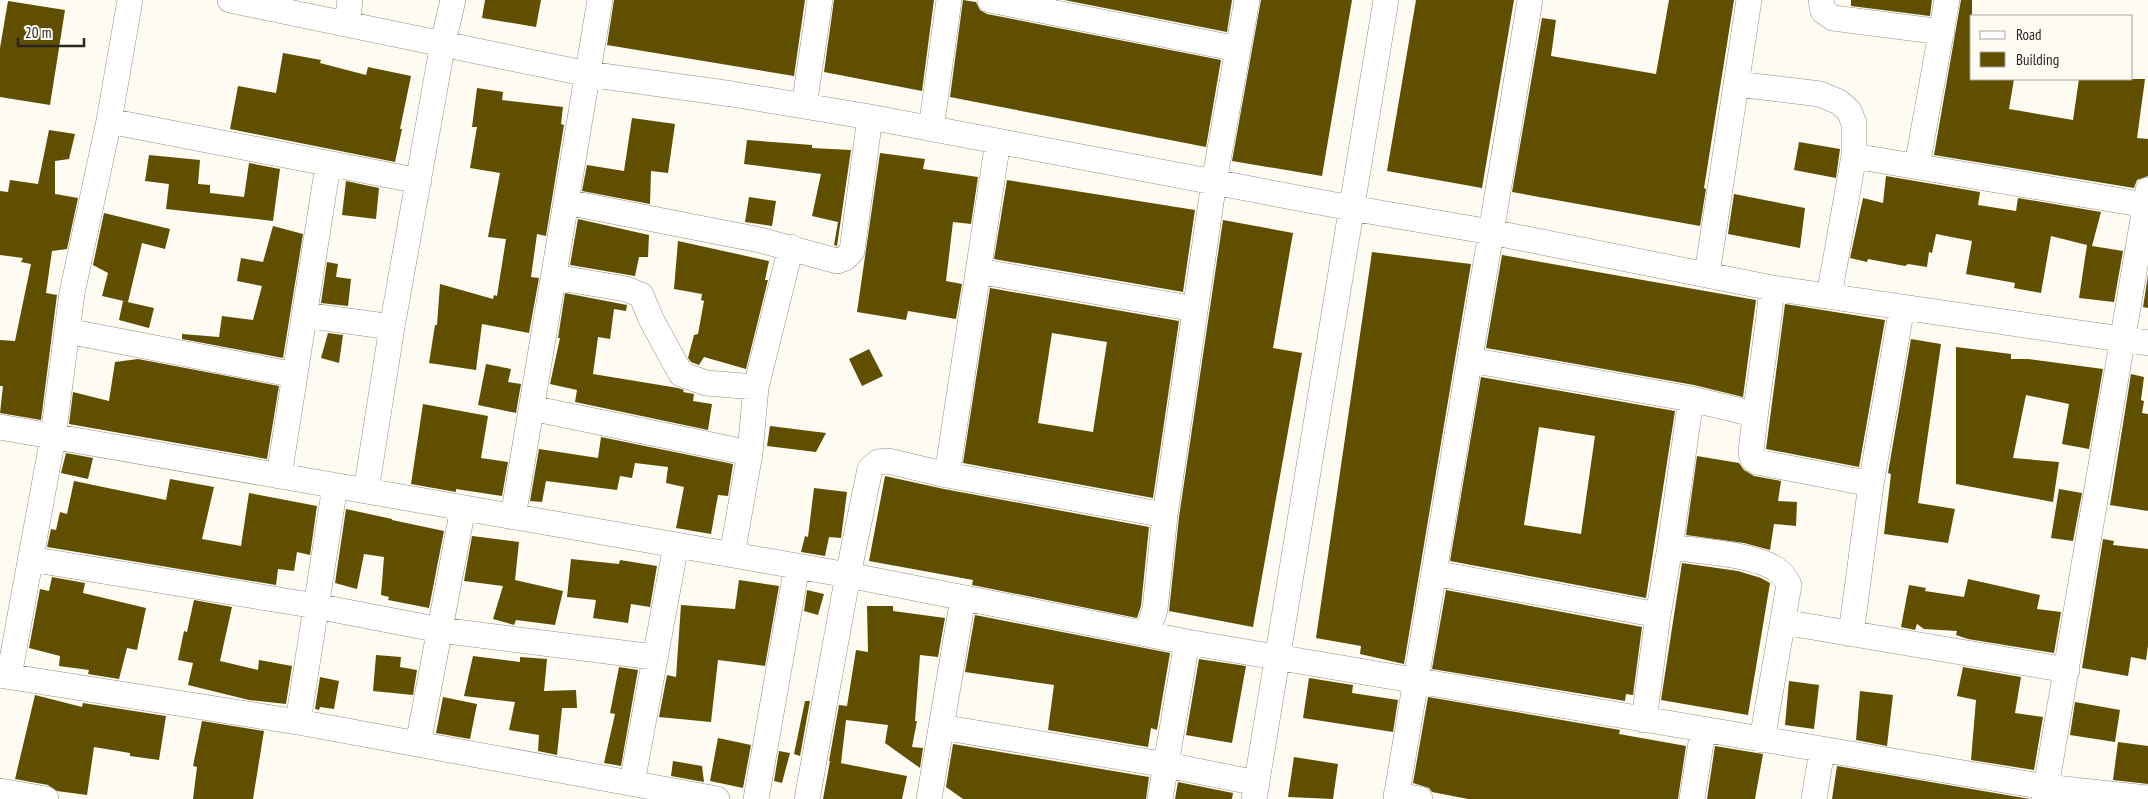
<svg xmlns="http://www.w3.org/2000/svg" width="2148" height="799" viewBox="0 0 2148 799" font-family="'PT Sans Narrow',sans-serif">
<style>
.building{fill:#614f00;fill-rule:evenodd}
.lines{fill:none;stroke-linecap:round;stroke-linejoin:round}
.minor-casing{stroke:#918f87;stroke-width:26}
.minor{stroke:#fff;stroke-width:25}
</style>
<rect width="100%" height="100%" fill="#fefbf3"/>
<!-- building -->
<path class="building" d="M485 0H541L536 27 482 18Z
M614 0H805L794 76 607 45Z
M834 0H934L922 91 824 72Z
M963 0 976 2 980 10 987 14 1221 60 1206 147 950 97Z
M1064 0H1232L1227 32Z
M1261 0H1352L1322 176 1232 161Z
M1416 0H1514L1482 188 1387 171Z
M1669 0H1734L1704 188 1706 189 1700 226 1512 192 1542 18 1556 20 1551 56 1656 74Z
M1851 0H1932L1930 16 1851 6Z
M1961 0H1972V79H2014L2009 109 2073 120 2079 79H2145L2137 138 2148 139V176L2137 180 2134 188 1934 155Z
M8 1 65 10 50 105 0 97V48Z
M283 53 321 60 320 63 366 75 368 67 411 76 400 129H402L395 162 230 129 238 86 276 93Z
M477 88 503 92 502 100 563 107 561 124 564 125 546 236 537 234 531 277 539 278 529 333 482 324 476 370 429 363 435 325H437L440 284 493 299 494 295 497 296 506 239 488 237 500 173 470 168 477 127H472Z
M632 118 675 124 668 173 651 171 650 204 582 191 587 165 624 171Z
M49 130 75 134 69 159 55 161V194L78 198 67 249 52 251 46 293 57 295 41 420 0 413 3 386H0V340L15 341 31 264 21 262 23 258 0 255V191L8 192 10 180 38 184Z
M747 140 812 145V148L851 150 837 246 834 245 838 222 812 216 821 174 744 164Z
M1799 142 1840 149 1836 178 1794 170Z
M880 153 925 159 923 169 978 177 971 224 953 222 946 281 962 284 956 319 908 311 906 320 857 312Z
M149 155 200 160 198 184 210 185V193L244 197 249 163 280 169 273 221 166 209 169 184 145 181Z
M1886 176 1980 192 1978 205 2016 211 2018 198 2101 212 2092 246 2123 251 2114 302 2079 298 2087 245 2051 236 2041 293 2014 288 2015 283 1966 274 1972 241 1936 234 1932 253 1929 252 1927 267 1908 264 1905 266 1868 259 1867 262 1850 258 1863 198 1883 203Z
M1007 180 1195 210 1183 292 994 259Z
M346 181 379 188 376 219 342 215Z
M1734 194 1805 208 1800 248 1728 234Z
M749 197 776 201 772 226 745 222Z
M104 213 170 229 165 249 142 243 128 302 102 296 108 273 93 265Z
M578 219 649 235 648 257H639L635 276 570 265Z
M1223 220 1293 233 1273 348 1302 353 1253 627 1169 611 1179 517Z
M273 226 303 234 283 358 182 339V334L219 337 222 316 253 320 262 286 237 281 241 258 263 262Z
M678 241 769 261 765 280H768L746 369 704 357 699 365 691 362 688 358 694 335 698 334 704 301 701 300 702 294 674 289Z
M1372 252 1471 264 1404 664 1360 654 1361 646 1316 638Z
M1502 255 1756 300 1743 397 1694 385 1486 348Z
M327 262 338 264 336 277 351 279 348 306 321 303Z
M2148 275V308L2143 307Z
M990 288 1179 321 1153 498 963 463ZM1052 333 1107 342 1093 432 1038 423Z
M565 293 627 305 626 311 614 309 610 339 598 337 593 374 678 388 684 390 683 392 694 394 693 401 712 404 708 430 575 402 577 390 550 384 560 338H558Z
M123 301 154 308 149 328 119 320Z
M1785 304 1885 320 1859 467 1766 449Z
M328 333 343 335 339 363 321 358Z
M1911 339 1941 344 1918 503 1955 509 1948 543 1884 534 1891 474 1888 473Z
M1956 347 2011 354V359H2028L2103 369 2089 449 2062 444 2069 404 2026 395 2013 458 2059 462 2053 502 1956 484Z
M869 349 883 376 862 386 849 359Z
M138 359 279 386 267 459 69 424 73 392 109 401 115 362Z
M486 364 511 369 508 382 521 384 516 413 478 405Z
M2131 374 2144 377 2141 400 2144 401 2142 413 2148 414V511L2110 505Z
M1481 377 1675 411 1646 598 1450 561ZM1539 427 1595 436 1581 534 1524 525Z
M423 404 488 416 481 458 508 462 502 496 456 489V492L411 484Z
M770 426 826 433 816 452 767 446Z
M601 437 733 464 728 496 718 495 711 534 676 528 684 487 666 483 668 467 635 463 632 478 620 476 617 490 546 481 542 502 530 501 539 449 598 458Z
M66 453 93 458 88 479 61 473Z
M1697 456 1739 463 1744 470 1754 476 1781 481 1778 501 1797 502 1796 526 1774 524 1770 550 1744 543 1686 535Z
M885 476 944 489 1149 527 1141 606 1137 618 972 585 973 580 869 561Z
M170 479 214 487 202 539 241 546 249 493 317 506 310 555 297 552 294 571 278 569 276 585 47 547 51 529 56 530 60 512 67 514 74 481 166 500Z
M814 488 847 492 841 538 829 537 825 556 801 552 805 536 808 537Z
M2059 489 2082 493 2073 541 2051 538Z
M346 509 392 519V520L444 531 429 608 388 600 389 597 381 595 384 557 364 554 357 589 335 583Z
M472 536 519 542 515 580 563 591 555 625 516 620 514 625 493 619 503 586 464 581Z
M2103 539 2114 541 2113 545 2148 549V646L2146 660 2131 657 2128 676 2082 668Z
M571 559 619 564 620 560 657 566 650 607 631 604 628 623 593 618 596 600 567 597Z
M1682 563 1738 571 1761 578 1770 583 1748 715 1661 700Z
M52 577 85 583 83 593 146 608 137 650 127 648 119 679 88 674 89 670 59 666 60 656 29 648 40 589 49 591Z
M1968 579 2040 595 2037 609 2061 612 2054 653 1968 639 1956 635 1957 631 1924 629 1917 624 1915 630 1901 627 1909 585 1926 588 1925 591 1964 597Z
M739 580 779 586 765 666 718 660 711 722 659 717 667 675 676 677 681 605 735 609Z
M807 590 824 594 818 615 804 611Z
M1446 590 1642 627 1633 695 1626 694 1625 701 1432 669Z
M194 600 232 607 220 661 258 670 259 660 292 666 286 704 249 700 188 685 193 663 178 660 184 631 187 632Z
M867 606H893V611L945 618 938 657 920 655 915 721H917L912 747 923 748 920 768 885 743 888 725 846 720 841 763 829 761 839 705 847 706 856 650 868 652Z
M975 615 1170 653 1157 730 1151 728 1148 747 1048 730 1054 685 965 672Z
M376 655 401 657 400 667 417 670 413 695 373 691Z
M473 656 520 662V657L547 659 544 691 576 690 577 708H562L557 755 538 751 539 735 509 730 515 702 464 696Z
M1199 659 1246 666 1232 743 1186 735Z
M619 667 638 670 621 766 604 763 615 714 610 713Z
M1963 667 2021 677 2015 713 2043 717 2034 770 1971 760 1976 700 1957 696Z
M320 677 339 681 334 709 320 707 319 710 315 709Z
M1309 678 1353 685 1352 693 1398 700 1393 732 1303 718Z
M1789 681 1819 685 1814 729 1785 725Z
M1860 691 1893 695 1887 746 1856 740Z
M35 695 82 707 83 703 166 716 159 760 130 756V753L94 747 87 795 57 791 48 785 15 779Z
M443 697 477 704 470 739 436 733Z
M1428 697 1620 730 1619 734 1686 746 1678 799H1468L1432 792 1429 788 1413 783Z
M805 701H810L800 756 794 754Z
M2075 702 2120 710 2115 742 2070 735Z
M202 721 264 731 253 799H193L197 767 193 766Z
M718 738 751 745 743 788 710 781Z
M2118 742 2148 746V784L2113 780Z
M953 744 1149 777 1146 799H963L946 787Z
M1715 746 1763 754 1755 799H1707Z
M779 751 790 753 782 783 774 781Z
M1294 757 1338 764 1333 799 1288 797Z
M673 761 702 766 704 782 671 776Z
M830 761 907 776 902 799H823Z
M1837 766 2030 799H1832Z
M1178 782 1233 793 1232 799H1175Z"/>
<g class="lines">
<defs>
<path id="minor" d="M230 0 588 74 732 94 870 117 1351 208 1491 232 1772 288 2148 343
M990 0 1238 49
M1821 0 1823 11 1833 18 1942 32
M347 24 350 0
M1737 84 1820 94 1839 102 1849 111 1854 123V156L1829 296
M804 106 820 0
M109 121 419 181
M931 129 949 0
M1854 156 2146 205
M1917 166 1947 0
M566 202 760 240 837 261 845 258 852 251 870 117
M978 271 1195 309
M1707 274 1749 0
M554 277 626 289 641 295 652 321 681 374 706 383 756 387
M1772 288C1767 343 1756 398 1751 453L1753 459 1757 462 1871 484
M304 315 392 327
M67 331 295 375
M1470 360 1691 399 1754 414
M531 408 750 453
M0 427 848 575 1187 642 2046 787 2148 798
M947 475 998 141
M279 476 328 165
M366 491 392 327 443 43 453 0
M513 517 600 0
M1670 547C1697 551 1756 554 1777 570 1783 574 1786 579 1789 585L1762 740
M732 555 750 453 756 387 791 247
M30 559 316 606 440 630 654 657
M1434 573 1658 615
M1783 622 2067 670
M1147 634 1155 609 1165 515 1214 182 1247 0
M1851 634 1871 484 1902 307
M0 675 298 722 717 799
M9 676 53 437 72 293 109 121 130 0
M1644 720 1658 615 1670 547 1691 399
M298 722 335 486
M941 727 1167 765 1257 783
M418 744 463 508
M632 783 676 545
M0 791 46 799
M1396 795 1420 799
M756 799 797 566
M807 799 848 575 870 469 878 462 888 461 947 475 1165 515
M929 799 963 598
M1160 799 1187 642
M1254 799 1386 0
M1396 799 1530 0
M1692 799 1703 730
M1814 799 1822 750
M2044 799 2148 190"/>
</defs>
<!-- minor casing -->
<use href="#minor" class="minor-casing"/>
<!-- minor -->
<use href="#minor" class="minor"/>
</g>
<!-- legend -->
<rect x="1970" y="15" width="162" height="65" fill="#fefbf3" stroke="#a8a6a0"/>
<rect x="1980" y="31" width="25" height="8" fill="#ffffff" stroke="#a8a6a0"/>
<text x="2016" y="40" font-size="15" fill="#272623">Road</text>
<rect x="1980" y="52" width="25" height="15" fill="#614f00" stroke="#a8a6a0"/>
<text x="2016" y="65" font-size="15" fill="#272623">Building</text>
<!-- scale -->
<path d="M18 38v8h66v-8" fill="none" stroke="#272623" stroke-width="2.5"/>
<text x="25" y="38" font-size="15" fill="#272623" stroke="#fefbf3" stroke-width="4" paint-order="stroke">20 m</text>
</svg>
